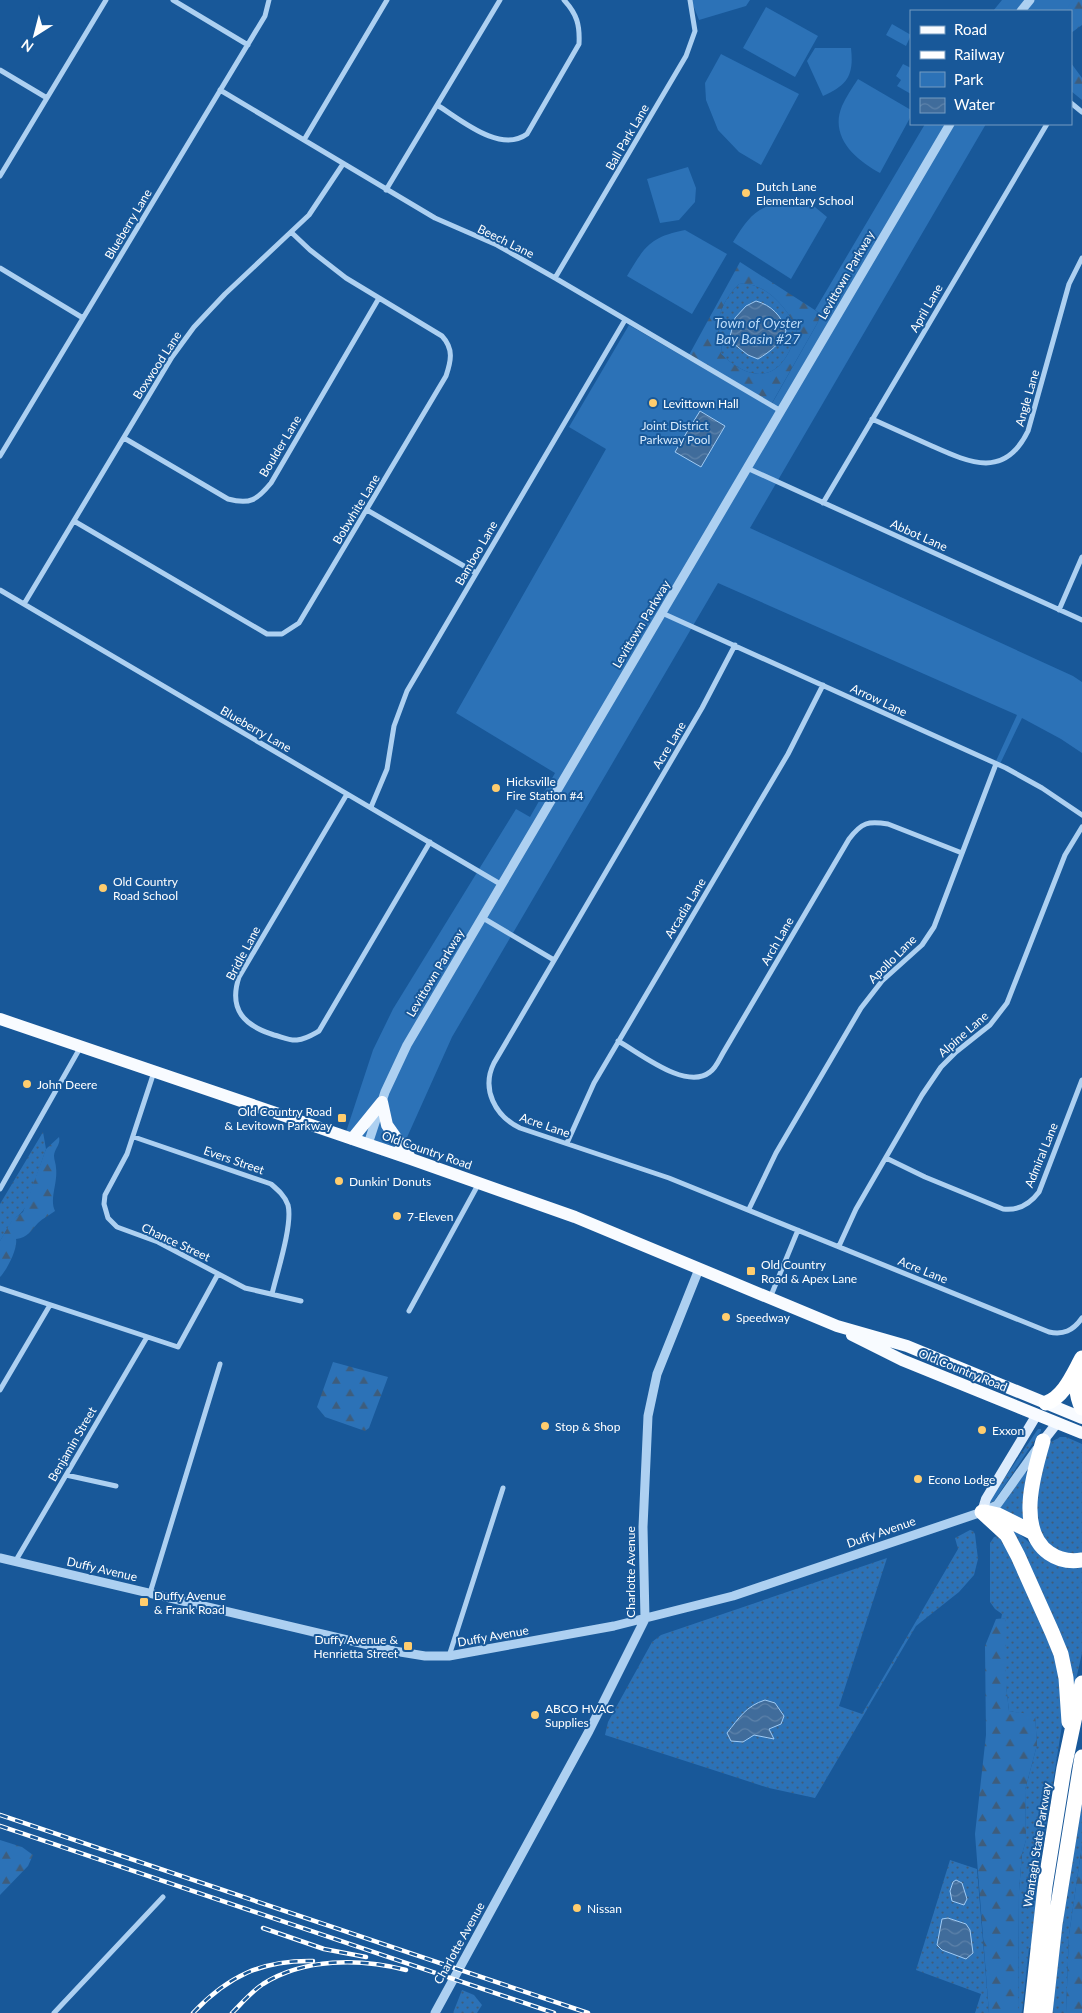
<svg xmlns="http://www.w3.org/2000/svg" width="1082" height="2013" viewBox="0 0 1082 2013" font-family="Lato,sans-serif">
<style>
.grass{fill:url(#grass-dots)}
.forest{fill:url(#forest-firs);fill-rule:evenodd}
.park{fill:#2c72b7}
.water{fill:url(#water-waves);stroke:#a0cbf4}
.lines{fill:none;stroke-linecap:round;stroke-linejoin:round}
.minor{stroke:#add0f1;stroke-width:5}
.tertiary{stroke:#add0f1;stroke-width:9}
.secondary{stroke:#dcebfc;stroke-width:10}
.primary{stroke:#f8fbff;stroke-width:12}
.motorway{stroke:#fff;stroke-width:15}
.rail-casing{stroke:#fff;stroke-width:4.5}
.rail{stroke:#185899;stroke-width:2.5;stroke-dasharray:8;stroke-linecap:butt}
.poi-dot{fill:#ffcd6e;stroke:#185899;stroke-width:2}
.labels{text-anchor:middle;dominant-baseline:central;stroke-width:4;stroke-linejoin:round;paint-order:stroke}
.street-label{font-size:12px;fill:#fff;stroke:#185899}
.poi-label{font-size:12px;fill:#fff;stroke:#185899;text-anchor:start}
.park-label{font-size:12px;fill:#d5e9fc;stroke:#185899}
.water-label{font-size:14px;font-style:italic;fill:#badaf8;stroke:#185899}
</style>
<defs>
<pattern id="grass-dots" width="8" height="8" patternUnits="userSpaceOnUse" patternTransform="scale(1.25)"><rect width="8" height="8" fill="#2c72b7"/><path d="M2 2h.1M6 6h.1" fill="none" stroke="#3e5d7c" stroke-width="1.8" stroke-linecap="round"/></pattern>
<pattern id="forest-firs" width="22" height="20" patternUnits="userSpaceOnUse" patternTransform="scale(1.25)"><rect width="22" height="20" fill="#2c72b7"/><path d="M5 1l3.5 6h-7zM16 11l3.5 6h-7z" fill="#3e5d7c"/></pattern>
<pattern id="water-waves" width="16" height="10" patternUnits="userSpaceOnUse" patternTransform="scale(1.25)"><rect width="16" height="10" fill="#406c9b"/><path d="M0 5q4-4 8 0t8 0" fill="none" stroke="#5d82aa"/></pattern>
</defs>
<rect width="100%" height="100%" fill="#185899"/>
<!-- grass -->
<path class="grass" d="M739 284C764 280 788 309 797 329 786 376 758 389 721 354 723 341 720 342 719 331 716 315 727 295 739 284Z
M43 1132 46 1149 26 1206 22 1212 12 1221 0 1241V1204Z
M1038 1429H1041V1431L992 1504H989V1501Z
M1060 1437H1066L1082 1444V1554L1066 1556 1042 1541 1033 1512 1044 1450 1051 1442Z
M1025 1472 1028 1473 1024 1521 999 1510Z
M1013 1528 1034 1547 1082 1565V1653L1073 1693 1011 1532Z
M970 1530 973 1531 975 1534 978 1559 974 1575 959 1592 916 1626 815 1798 769 1788 605 1735 608 1722 652 1642 661 1635 887 1558 839 1706 862 1714 958 1549 955 1538Z
M999 1536 1009 1544 1059 1668 1063 1719 1040 1864 1034 1947 1029 1948 1022 2013H1018L1019 1891 1022 1854 1026 1840 1025 1790 1037 1745 1035 1716 1009 1711 1006 1685 1005 1618 1001 1619 1002 1614 995 1609 990 1602V1543L994 1537Z
M1082 1804V1845L1069 1935 1066 2013H1051L1067 1890Z
M950 1860 977 1869 989 2013H975L981 1994 916 1970Z
M462 1990 474 1995 482 2005 477 2013H453Z"/>
<!-- forest -->
<path class="forest" d="M1068 0H1082V25L1071 33V11H1060Z
M1071 63 1082 78V100L1071 91Z
M740 262 821 314 818 322 772 403 689 355ZM739 284C764 280 788 309 797 329 786 376 758 389 721 354 723 341 720 342 719 331 716 315 727 295 739 284Z
M59 1137C61 1145 54 1149 54 1156 54 1160 56 1164 56 1168 58 1183 49 1199 55 1211 50 1215 43 1218 38 1223 31 1230 28 1238 16 1239 18 1248 7 1270 0 1277V1241L12 1220 23 1212 46 1149Z
M333 1362 388 1377 369 1428 365 1431 325 1417 317 1407Z
M1006 1618V1685L1009 1711 1035 1715 1037 1745 1025 1790 1026 1840 1022 1854 1019 1891 1018 2013H989L975 1834 986 1735 985 1646 996 1619Z
M0 1840 22 1847 33 1855 28 1866 0 1895Z
M1082 1845V2013H1066L1069 1935Z"/>
<!-- park -->
<path class="park" d="M691 0H750L746 6 699 20Z
M1002 0H1073L1065 11H993Z
M766 7 818 36 795 77 743 48Z
M892 24 911 35 906 46 886 35Z
M815 48H851C854 75 848 85 823 96L807 61Z
M721 54 799 94 761 165 739 152 718 130 706 100 705 83Z
M903 64 911 68V94L897 86 901 80 896 76Z
M858 79 911 110V116L880 173C856 160 829 137 842 106 846 97 852 88 858 79Z
M925 124H986L750 528 1073 676 1082 682V753L1061 739 1022 718 1000 764 996 761 1017 715 718 583 452 1037 400 1153 345 1135 373 1050 393 1009 516 809 530 817 555 773 456 713 606 449 569 427 629 325 770 407 818 322 821 314 815 310Z
M688 167 696 188 695 202 679 220 660 223 647 179Z
M789 200 815 207 827 217 791 279 733 242C750 215 756 207 789 200Z
M685 230 727 254 692 314 627 276C645 246 650 237 685 230Z"/>
<!-- water -->
<path class="water" d="M756 301C771 305 782 316 786 331 780 344 771 351 758 359L748 355 729 340 735 318 746 306Z
M700 411 725 426 701 467 675 452 690 427 695 430 697 427 692 424Z
M765 1700 775 1703 784 1716 781 1724 769 1729 774 1739 754 1735 743 1742 731 1741 727 1733C739 1718 746 1706 765 1700Z
M956 1880 962 1883 967 1899 964 1905 952 1901 950 1891 953 1882Z
M948 1918 966 1924 970 1930 973 1953 966 1959 942 1950 937 1945 942 1919Z"/>
<g class="lines">
<!-- minor -->
<path class="minor" d="M173 0 248 45
M0 70 47 98
M220 90 435 218 497 245 555 278 781 411
M1071 103 1082 112
M437 105C460 119 500 154 527 134L579 44C580 25 577 14 564 0
M304 140 387 0
M0 176 106 0
M386 190 500 0
M0 268 83 318
M555 278 686 56 695 31 690 0
M872 419C892 428 912 437 932 446 970 463 1005 479 1028 431L1069 284 1082 258
M124 438 228 499C250 505 257 500 271 483L379 298
M0 456 265 16 269 0
M747 468 1082 620
M823 503 1047 124
M367 510 476 573
M74 521 267 634H282L299 623 446 376C451 361 454 349 442 336L346 278 310 250 291 232
M0 590 502 885
M24 604 172 357 194 327 225 294 309 215 343 164
M1059 610 1082 557
M662 613 1006 768 1042 788 1082 815
M735 645 702 708 494 1063C481 1089 495 1116 520 1128L669 1178 1049 1332C1063 1335 1073 1331 1082 1318
M347 794 239 977C228 1010 245 1026 274 1035 282 1037 290 1041 297 1040 306 1039 312 1035 319 1031L430 842
M371 807 387 769 394 726 407 691 625 320
M483 918 554 960
M618 1041C640 1053 686 1091 710 1072 716 1068 719 1060 723 1053L849 839C862 822 868 821 888 824L962 853
M154 1072 127 1154 105 1195 104 1204 108 1218 117 1227 158 1242 245 1288 301 1301
M134 1137 271 1184C278 1190 285 1196 288 1205 293 1224 277 1273 272 1294
M567 1143 594 1083 788 754 823 685
M886 1158 925 1177 1003 1209C1019 1211 1030 1204 1039 1192L1082 1080
M0 1189 80 1048
M749 1209 776 1153 861 1008 882 981 922 945 934 927 996 764
M839 1246 856 1209 922 1095 941 1067 956 1052 990 1025 1007 1003 1065 855 1082 827
M0 1288 178 1347 218 1274
M770 1298 798 1230
M409 1311 479 1183
M0 1390 50 1305
M66 1475 116 1486
M15 1562 147 1337
M150 1593 220 1364
M449 1656 503 1488
M54 2013 163 1897"/>
<!-- tertiary -->
<path class="tertiary" d="M1021 11 1030 0
M368 1144 385 1092 407 1045 950 124
M0 1558 394 1651 425 1656H449L614 1626 733 1596 982 1512 997 1505 1036 1450
M435 2013 589 1731 645 1619 643 1527 648 1416 657 1374 699 1269"/>
<!-- secondary -->
<path class="secondary" d="M1043 1441 1057 1423
M982 1512 986 1499 1036 1416"/>
<!-- primary -->
<path class="primary" d="M0 1019 411 1159 575 1217 837 1326 907 1346 1082 1418
M382 1102 387 1125 411 1159
M352 1139 382 1102
M852 1335 902 1360 1082 1433"/>
<!-- motorway -->
<path class="motorway" d="M1082 1371C1075 1384 1076 1395 1082 1408
M1046 1403C1064 1397 1073 1374 1082 1358
M1043 1441C1034 1472 1016 1530 1049 1553 1059 1560 1070 1562 1082 1560
M982 1512 1007 1535 1018 1556 1052 1632 1061 1654 1066 1678 1069 1722
M985 1512 998 1515 1034 1533
M1031 2013 1045 1886 1064 1768 1082 1683
M1045 2013 1055 1924 1082 1757"/>
<defs>
<path id="rail" d="M0 1815 588 2013
M0 1826 554 2013
M263 1928 324 1949 366 1957
M193 2013C228 1976 262 1960 313 1961
M232 2013C242 2003 251 1992 263 1984 304 1958 360 1958 406 1970"/>
</defs>
<!-- rail casing -->
<use href="#rail" class="rail-casing"/>
<!-- rail -->
<use href="#rail" class="rail"/>
</g>
<!-- markers -->
<g class="poi-dot">
<circle cx="746" cy="193" r="5"/>
<circle cx="653" cy="403" r="5"/>
<circle cx="496" cy="788" r="5"/>
<circle cx="103" cy="888" r="5"/>
<circle cx="27" cy="1084" r="5"/>
<rect x="337" y="1113" width="10" height="10" rx="2.5"/>
<circle cx="339" cy="1181" r="5"/>
<circle cx="397" cy="1216" r="5"/>
<rect x="746" y="1266" width="10" height="10" rx="2.5"/>
<circle cx="726" cy="1317" r="5"/>
<circle cx="545" cy="1426" r="5"/>
<circle cx="982" cy="1430" r="5"/>
<circle cx="918" cy="1479" r="5"/>
<rect x="139" y="1597" width="10" height="10" rx="2.5"/>
<rect x="403" y="1641" width="10" height="10" rx="2.5"/>
<circle cx="535" cy="1715" r="5"/>
<circle cx="577" cy="1908" r="5"/>
</g>
<g class="labels">
<!-- street labels -->
<g class="street-label">
<text transform="translate(627 137) rotate(-60)">Ball Park Lane</text>
<text transform="translate(128 224) rotate(-59)">Blueberry Lane</text>
<text transform="translate(506 241) rotate(26)">Beech Lane</text>
<text transform="translate(846 275) rotate(-60)">Levittown Parkway</text>
<text transform="translate(926 308) rotate(-60)">April Lane</text>
<text transform="translate(157 365) rotate(-57)">Boxwood Lane</text>
<text transform="translate(1027 398) rotate(-74)">Angle Lane</text>
<text transform="translate(280 446) rotate(-59)">Boulder Lane</text>
<text transform="translate(356 509) rotate(-59)">Bobwhite Lane</text>
<text transform="translate(919 535) rotate(24)">Abbot Lane</text>
<text transform="translate(476 553) rotate(-60)">Bamboo Lane</text>
<text transform="translate(641 624) rotate(-59)">Levittown Parkway</text>
<text transform="translate(879 700) rotate(25)">Arrow Lane</text>
<text transform="translate(256 729) rotate(30)">Blueberry Lane</text>
<text transform="translate(669 745) rotate(-59)">Acre Lane</text>
<text transform="translate(685 908) rotate(-59)">Arcadia Lane</text>
<text transform="translate(777 941) rotate(-60)">Arch Lane</text>
<text transform="translate(243 953) rotate(-62)">Bridle Lane</text>
<text transform="translate(892 959) rotate(-45)">Apollo Lane</text>
<text transform="translate(435 973) rotate(-59)">Levittown Parkway</text>
<text transform="translate(963 1034) rotate(-41)">Alpine Lane</text>
<text transform="translate(545 1125) rotate(19)">Acre Lane</text>
<text transform="translate(427 1150) rotate(19)">Old Country Road</text>
<text transform="translate(1041 1155) rotate(-68)">Admiral Lane</text>
<text transform="translate(234 1160) rotate(19)">Evers Street</text>
<text transform="translate(176 1242) rotate(25)">Chance Street</text>
<text transform="translate(923 1270) rotate(22)">Acre Lane</text>
<text transform="translate(963 1370) rotate(22)">Old Country Road</text>
<text transform="translate(72 1444) rotate(-60)">Benjamin Street</text>
<text transform="translate(881 1532) rotate(-19)">Duffy Avenue</text>
<text transform="translate(102 1569) rotate(13)">Duffy Avenue</text>
<text transform="translate(630 1572) rotate(-90)">Charlotte Avenue</text>
<text transform="translate(493 1636) rotate(-10)">Duffy Avenue</text>
<text transform="translate(1037 1845) rotate(-81)">Wantagh State Parkway</text>
<text transform="translate(459 1943) rotate(-61)">Charlotte Avenue</text>
</g>
<!-- poi labels -->
<g class="poi-label">
<text x="756" y="186">Dutch Lane<tspan x="756" dy="14">Elementary School</tspan></text>
<text x="663" y="403">Levittown Hall</text>
<text x="506" y="781">Hicksville<tspan x="506" dy="14">Fire Station #4</tspan></text>
<text x="113" y="881">Old Country<tspan x="113" dy="14">Road School</tspan></text>
<text x="37" y="1084">John Deere</text>
<text x="332" y="1111" text-anchor="end">Old Country Road<tspan x="332" dy="14">&amp; Levitown Parkway</tspan></text>
<text x="349" y="1181">Dunkin' Donuts</text>
<text x="407" y="1216">7-Eleven</text>
<text x="761" y="1264">Old Country<tspan x="761" dy="14">Road &amp; Apex Lane</tspan></text>
<text x="736" y="1317">Speedway</text>
<text x="555" y="1426">Stop &amp; Shop</text>
<text x="992" y="1430">Exxon</text>
<text x="928" y="1479">Econo Lodge</text>
<text x="154" y="1595">Duffy Avenue<tspan x="154" dy="14">&amp; Frank Road</tspan></text>
<text x="398" y="1639" text-anchor="end">Duffy Avenue &amp;<tspan x="398" dy="14">Henrietta Street</tspan></text>
<text x="545" y="1708">ABCO HVAC<tspan x="545" dy="14">Supplies</tspan></text>
<text x="587" y="1908">Nissan</text>
</g>
<!-- park labels -->
<g class="park-label">
<text x="675" y="425">Joint District<tspan x="675" dy="14">Parkway Pool</tspan></text>
</g>
<!-- water labels -->
<g class="water-label">
<text x="758" y="322">Town of Oyster<tspan x="758" dy="16">Bay Basin #27</tspan></text>
</g>
</g>
<!-- legend -->
<rect x="910" y="10" width="162" height="115" fill="#185899" stroke="#749bc2"/>
<rect x="920" y="26" width="25" height="8" fill="#f8fbff" stroke="#749bc2"/>
<text x="954" y="35" font-size="15" fill="#ffffff">Road</text>
<rect x="920" y="51" width="25" height="8" fill="#ffffff" stroke="#749bc2"/>
<text x="954" y="60" font-size="15" fill="#ffffff">Railway</text>
<rect x="920" y="72" width="25" height="15" fill="#2c72b7" stroke="#749bc2"/>
<text x="954" y="85" font-size="15" fill="#ffffff">Park</text>
<rect x="920" y="98" width="25" height="15" fill="url(#water-waves)" stroke="#749bc2"/>
<text x="954" y="110" font-size="15" fill="#ffffff">Water</text>
<!-- north arrow -->
<g transform="translate(35 35) rotate(216)" stroke="#185899" stroke-width="4" paint-order="stroke">
<path d="M0-4L9 19L0 12L-9 19Z" fill="#ffffff"/>
<text y="-8" font-size="14" font-weight="bold" text-anchor="middle" fill="#ffffff">N</text>
</g>
</svg>
